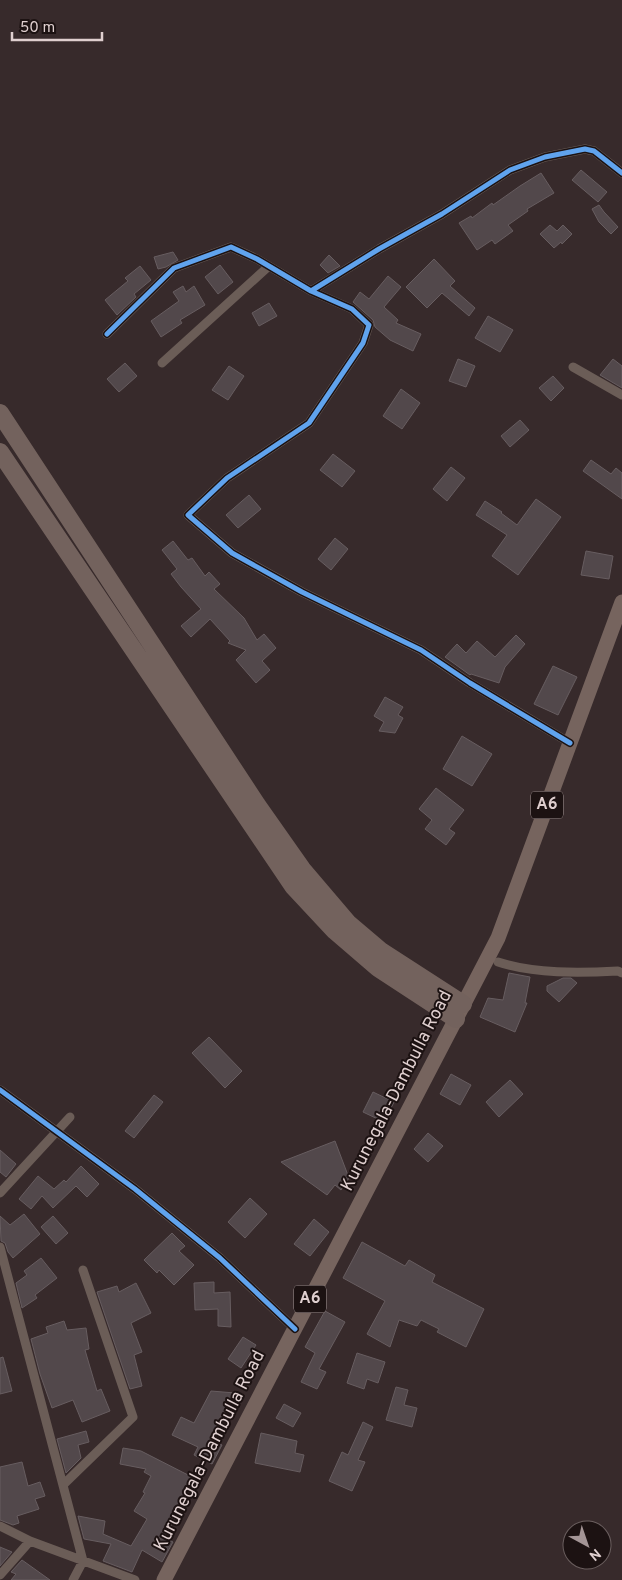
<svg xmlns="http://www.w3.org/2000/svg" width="622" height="1580" viewBox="0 0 622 1580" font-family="Overpass,sans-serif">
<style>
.building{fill:#52484b;stroke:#675d60}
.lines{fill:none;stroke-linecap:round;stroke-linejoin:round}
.minor{stroke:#6b5d57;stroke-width:9}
.trunk{stroke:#76645e;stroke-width:15}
.motorway{stroke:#73625d;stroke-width:18}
.cycleway-casing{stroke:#1c1212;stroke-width:8}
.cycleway{stroke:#60a3ed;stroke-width:5}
.labels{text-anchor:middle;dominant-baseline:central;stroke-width:4;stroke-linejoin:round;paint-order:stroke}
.shield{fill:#1c1212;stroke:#a49696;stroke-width:1}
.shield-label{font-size:16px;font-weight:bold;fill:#dfcfcf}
.street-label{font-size:18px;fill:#dfcfcf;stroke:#1c1212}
</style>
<rect width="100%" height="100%" fill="#372a2b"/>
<!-- building -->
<path class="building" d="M581 170 607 192 598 202 572 180Z
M541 173 554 193 527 209 528 211 508 225 513 231 495 244 492 240 477 250 459 223 471 216 472 218 492 203 493 205 520 186Z
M599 205 604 212 618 227 611 234 599 222 592 209Z
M550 225 557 231 563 225 572 234 562 244 561 242 554 248 540 234Z
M173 252 178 260 166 267 158 269 154 257Z
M329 255 340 266 328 273 320 265Z
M434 259 455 281 450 286 475 308 469 316 442 293 427 308 406 287Z
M220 265 233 282 218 294 205 277Z
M140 266 151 280 134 294 136 297 117 315 105 300 128 281 125 278Z
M388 276 401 287 384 307 398 320 396 323 421 334 413 351 390 340 375 327 373 320 353 302 360 292 369 299Z
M183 286 186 292 194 286 205 305 180 320 182 323 161 337 151 321 179 301 173 292Z
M269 303 277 316 259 326 252 313Z
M488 316 513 330 500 352 475 338Z
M458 359 475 366 466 387 449 381Z
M613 359 622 366V388L600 375Z
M125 363 137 376 119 392 107 379Z
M229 366 244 376 228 400 212 390Z
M553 376 564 388 551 401 539 388Z
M401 389 420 403 402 429 383 416Z
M520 420 529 430 510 447 501 436Z
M333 454 355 471 342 487 320 470Z
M591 460 611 474 616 468 622 473V499L583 471Z
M451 467 465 478 447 501 433 489Z
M249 495 261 509 238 528 226 515Z
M536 499 561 517 518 575 492 556 507 535 476 515 485 501 502 512 501 513 517 525Z
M335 538 348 549 331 570 318 559Z
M173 541 188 560 192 558 205 576 209 572 220 584 214 589 244 618 257 640 264 634 276 648 262 661 270 670 256 683 236 660 246 650 228 643 230 641 210 619 191 637 181 626 201 609 181 587 171 574 177 569 162 550Z
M586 551 613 556 609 579 581 575Z
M516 635 525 644 505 667 499 683 471 674 470 675 445 657 457 644 466 653 477 641 495 657Z
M553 666 577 677 558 715 534 704Z
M385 697 403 707 398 715 403 718 395 733 379 731 384 722 374 716Z
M462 736 492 754 472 786 443 769Z
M436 788 464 810 449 829 455 833 446 845 425 829 432 820 419 809Z
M509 973 530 977 525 1003H527L515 1032 480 1017 488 998 503 1000Z
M563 978H571L577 983 559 1002 547 991V986Z
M209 1037 242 1071 225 1088 192 1053Z
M451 1074 471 1085 460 1105 440 1094Z
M510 1080 523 1094 499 1117 486 1102Z
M373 1092 394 1102 384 1122 363 1112Z
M154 1095 163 1102 134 1138 125 1131Z
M428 1133 443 1146 428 1162 414 1149Z
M335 1141 349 1178 341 1190 335 1185 327 1195 281 1162Z
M0 1150 16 1164 6 1177 0 1172Z
M81 1166 99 1184 87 1197 76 1186 53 1208 42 1196 31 1209 19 1199 38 1176 54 1189 64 1180 66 1182Z
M250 1198 267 1214 245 1238 228 1222Z
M24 1214 40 1234 13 1258 8 1252 5 1243 1 1241 0 1216 10 1225Z
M53 1216 68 1233 56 1244 41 1227Z
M314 1219 329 1232 310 1256 294 1244Z
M172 1233 185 1246 179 1251 194 1265 174 1285 159 1270 157 1273 144 1260Z
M362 1242 405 1266 409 1260 435 1275 432 1282 484 1309 466 1347 437 1332 439 1329 421 1320 417 1326 399 1320 390 1347 367 1334 385 1301 343 1278Z
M41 1258 57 1278 35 1295 37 1298 22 1308 16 1283 27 1275 24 1271Z
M214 1282V1293L230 1292 231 1327 218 1326V1309L195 1310 194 1283Z
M136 1283 151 1313 131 1323 142 1352 134 1355 142 1386 130 1389 97 1292 117 1286 119 1292Z
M325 1311 345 1322 319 1369 326 1372 317 1389 301 1382 315 1353 305 1347Z
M64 1321 67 1330 86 1328 89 1349 85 1350 97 1391 101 1389 110 1411 82 1422 73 1400 52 1408 40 1374 31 1339 48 1333 46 1327Z
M243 1337 256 1345 241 1368 228 1359Z
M357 1353 385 1362 378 1383 367 1379 364 1389 347 1383Z
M3 1357 12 1391 0 1394V1358Z
M396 1387 408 1390 404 1405 417 1408 412 1427 386 1420Z
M211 1391 235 1393 211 1439 222 1445 212 1464 194 1455 198 1447 172 1435 181 1417 194 1423Z
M284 1404 301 1413 293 1427 276 1418Z
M363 1422 373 1427 358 1460 365 1462 352 1491 329 1481 342 1452 348 1455Z
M86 1431 89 1442 78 1445 81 1458 66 1473 57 1439Z
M261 1433 297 1441 295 1453 304 1455 300 1472 255 1463Z
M123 1448 141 1451 192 1477 174 1514 177 1516 164 1537 173 1542 162 1562 142 1550 132 1572 103 1561 111 1544 84 1539 78 1516 105 1521 103 1534 131 1546 147 1519 134 1511 145 1493 143 1492 151 1476 144 1472 146 1469 120 1464Z
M22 1462 28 1486 40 1482 45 1496 35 1499 39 1509 17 1516 19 1523 13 1525 0 1520V1467Z
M0 1547 12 1552 0 1566Z
M22 1560 50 1580H11L16 1574 11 1572Z"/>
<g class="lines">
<!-- minor -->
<path class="minor" d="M311 291 352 309 369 325 363 343 309 423 227 478 188 515 232 553 302 592 421 650 470 683 570 743
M107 334 174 268 231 247 257 259 311 291 379 249 442 214 510 170 545 157 585 149 594 151 622 173
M162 363 269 266
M573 367 622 395
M498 962C534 974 580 973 618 971L622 973
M0 1090 135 1189 220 1258 295 1329
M0 1193 70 1117
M0 1247 83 1561 73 1580
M64 1484 133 1417 83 1270
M0 1526 30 1541
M0 1575 30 1541 135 1580"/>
<!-- trunk -->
<path class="trunk" d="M164 1580 498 938 622 602"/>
<!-- motorway -->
<path class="motorway" d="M0 413 257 805 302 869 348 923 381 951 463 1004
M0 452 293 886 335 931 378 968 456 1019"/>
<defs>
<path id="cycleway" d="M311 291 352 309 369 325 363 343 309 423 227 478 188 515 232 553 302 592 421 650 470 683 570 743
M107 334 174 268 231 247 257 259 311 291 379 249 442 214 510 170 545 157 585 149 594 151 622 173
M0 1090 135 1189 220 1258 295 1329"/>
</defs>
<!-- cycleway casing -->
<use href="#cycleway" class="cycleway-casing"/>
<!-- cycleway -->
<use href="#cycleway" class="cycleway"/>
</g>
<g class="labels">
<!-- shield labels -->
<g class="shield">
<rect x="531" y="791.5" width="32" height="27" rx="4"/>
<rect x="294" y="1285.5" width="32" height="27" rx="4"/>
</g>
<g class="shield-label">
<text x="547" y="805">A6</text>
<text x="310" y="1299">A6</text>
</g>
<!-- street labels -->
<g class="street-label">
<text transform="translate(397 1091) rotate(-63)">Kurunegala-Dambulla Road</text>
<text transform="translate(210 1451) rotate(-63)">Kurunegala-Dambulla Road</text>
</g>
</g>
<!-- north arrow -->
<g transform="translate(587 1545) rotate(140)"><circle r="24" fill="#1c1212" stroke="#6a5e5e"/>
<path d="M0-4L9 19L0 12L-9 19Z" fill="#a49596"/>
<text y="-8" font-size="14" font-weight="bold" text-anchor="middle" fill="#dfcfcf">N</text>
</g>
<!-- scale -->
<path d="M12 32v8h90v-8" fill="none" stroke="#dfcfcf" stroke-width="2.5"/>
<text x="20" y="32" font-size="15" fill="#dfcfcf" stroke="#1c1212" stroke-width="4" paint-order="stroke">50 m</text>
</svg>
